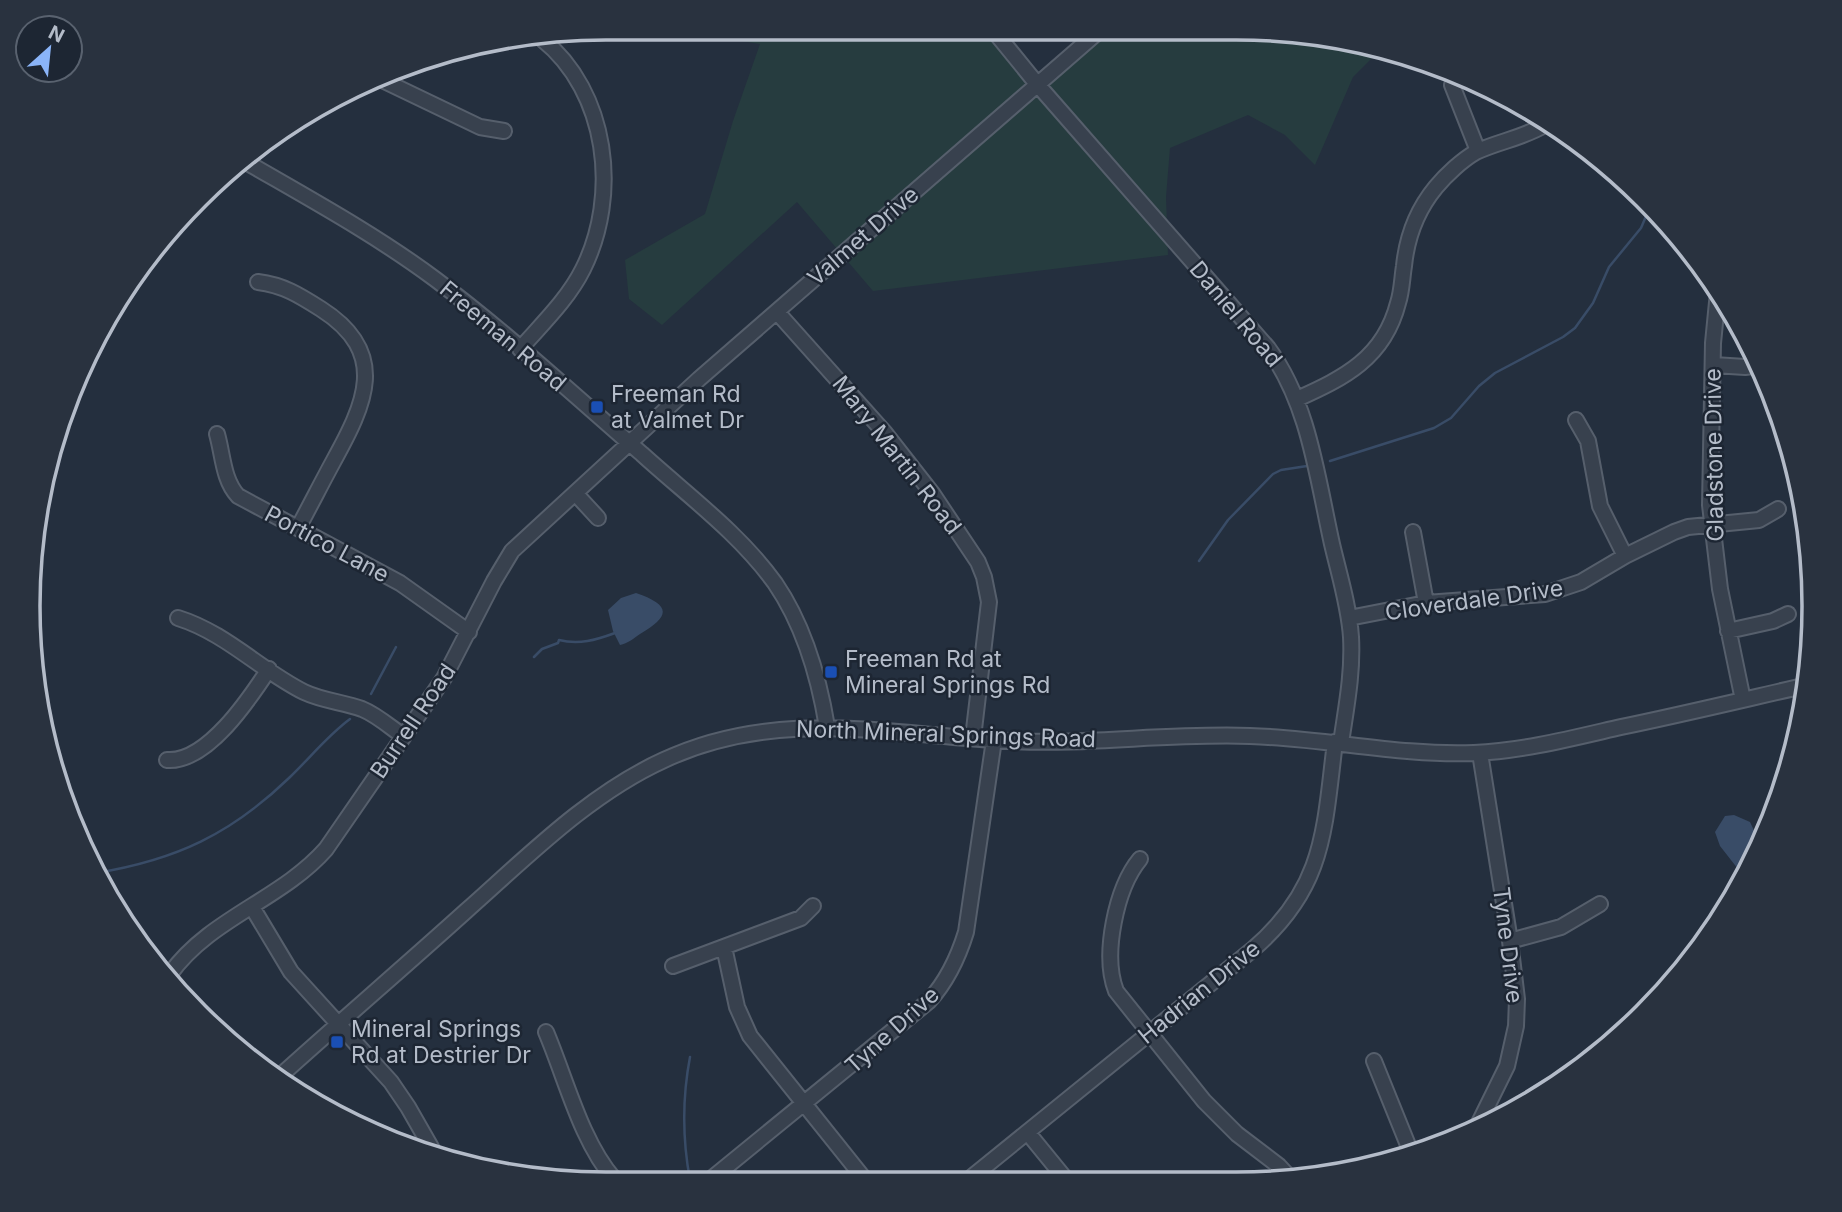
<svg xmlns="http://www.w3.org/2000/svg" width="1842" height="1212" viewBox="0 0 1842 1212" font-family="Inter,sans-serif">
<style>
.green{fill:#263c3f}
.water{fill:#394c67}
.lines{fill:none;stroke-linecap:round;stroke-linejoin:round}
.stream{stroke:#394c67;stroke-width:2.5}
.minor-casing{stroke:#565f6c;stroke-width:18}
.minor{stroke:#38414e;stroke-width:14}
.transit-dot{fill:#1a4fb4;stroke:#1d2633;stroke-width:2.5}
.labels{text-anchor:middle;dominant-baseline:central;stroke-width:5;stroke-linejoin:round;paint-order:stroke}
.street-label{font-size:23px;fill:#b4bcc9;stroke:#1d2633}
.poi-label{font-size:23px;fill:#b4bcc9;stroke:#1d2633;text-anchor:start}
.rim{fill:none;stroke:#b4bcc9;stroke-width:3.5}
</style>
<rect width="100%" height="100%" fill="#242f3e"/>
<!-- green -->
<path class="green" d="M686 29 998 31 1038 80 1093 31 1312 33 1377 53 1353 77 1315 165 1285 135 1248 115 1170 148 1166 197 1168 255 873 291 797 202 662 325 629 299 625 260 705 214 733 121 760 44 688 32Z"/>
<!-- water -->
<path class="water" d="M636 593C671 605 671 616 640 634 633 639 628 643 620 645L613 631 608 610 621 598Z
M1734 815 1750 822 1759 841 1738 869 1720 846 1715 832 1725 816Z"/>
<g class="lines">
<!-- stream -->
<path class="stream" d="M1330 461 1434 428 1451 418 1479 386 1495 373 1563 337 1575 328 1593 303 1609 267 1641 228 1650 207
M1199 561 1228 520 1273 474 1281 470 1307 466
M534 657 542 649 558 643 559 640C579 645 596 640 615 633
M371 694 396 647
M96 873C176 860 231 834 289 778 310 758 327 736 350 719
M690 1057C682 1099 682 1137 690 1180"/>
<defs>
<path id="minor" d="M994 31 1037 84 1268 348C1309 404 1317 477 1332 544 1339 574 1349 606 1351 637 1353 674 1346 708 1341 743
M380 79 480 127 504 131
M1452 85 1478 151
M246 162C310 199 376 235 435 279 507 333 574 395 642 454 687 495 739 533 775 583 803 624 819 678 827 727
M258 282C283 285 299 295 321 309 390 353 365 404 333 462 321 484 310 506 298 528
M1718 292 1713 343 1710 505 1720 589 1743 700
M777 312 885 433 932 493 978 562 984 577 989 602 973 738
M520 349C543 323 568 299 583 269 620 195 608 92 542 39
M1714 365 1745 367 1760 365
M1297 399C1344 378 1384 358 1398 303 1402 291 1402 278 1404 266 1407 236 1417 210 1436 187 1446 175 1462 160 1476 152 1499 141 1524 138 1546 124
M1576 420 1588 441 1600 506 1625 556
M217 434C223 455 223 480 238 496L400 583 469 632
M575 493 598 518
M1413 532 1426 603
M178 618C226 633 260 670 304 692 323 701 343 702 362 709 377 715 390 727 403 736
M1349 618 1426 603 1545 594 1581 582 1625 556 1674 532 1688 527 1759 520 1778 509
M1728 631 1773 621 1788 614
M167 760C207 763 250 698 269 669
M1140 859C1116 888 1102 955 1116 991L1204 1101 1237 1134 1279 1166 1292 1180
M252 907 291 972 391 1082 408 1107 432 1149
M1510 941 1561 927 1600 904
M724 947 737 1007 750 1036 866 1181
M673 966 801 918 813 906
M170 974C210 918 281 900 326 849L444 678 494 581 512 551 699 379 1099 31
M546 1032C566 1079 581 1141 614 1179
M1374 1061 1412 1155
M279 1077C341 1021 404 967 466 911 527 857 589 794 664 760 778 707 890 735 1009 741 1089 745 1169 733 1250 736 1325 738 1399 756 1474 753 1523 751 1573 738 1621 727 1684 714 1746 699 1808 685
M1475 1131 1507 1066 1516 1026 1517 999 1510 941 1480 753
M1028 1133 1068 1182
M710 1180 929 1001C947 981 958 958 966 932L994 740
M967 1181 1252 950C1325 888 1324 831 1335 742"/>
</defs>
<!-- minor casing -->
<use href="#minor" class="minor-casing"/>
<!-- minor -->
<use href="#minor" class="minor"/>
</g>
<!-- markers -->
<g class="transit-dot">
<rect x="590" y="400" width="14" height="14" rx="3.5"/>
<rect x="824" y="665" width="14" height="14" rx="3.5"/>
<rect x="330" y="1035" width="14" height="14" rx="3.5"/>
</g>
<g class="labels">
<!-- street labels -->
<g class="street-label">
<text transform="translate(863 236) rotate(-41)">Valmet Drive</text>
<text transform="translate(1236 314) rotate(50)">Daniel Road</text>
<text transform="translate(503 336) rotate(40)">Freeman Road</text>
<text transform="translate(897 455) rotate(52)">Mary Martin Road</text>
<text transform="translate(1714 455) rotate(-91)">Gladstone Drive</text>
<text transform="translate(327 544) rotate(28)">Portico Lane</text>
<text transform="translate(1474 600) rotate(-8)">Cloverdale Drive</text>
<text transform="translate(413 721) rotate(-56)">Burrell Road</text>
<text transform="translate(946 734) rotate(2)">North Mineral Springs Road</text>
<text transform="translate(1508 945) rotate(83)">Tyne Drive</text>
<text transform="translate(1199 992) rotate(-39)">Hadrian Drive</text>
<text transform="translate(892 1030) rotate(-42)">Tyne Drive</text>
</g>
<!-- poi labels -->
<g class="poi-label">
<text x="611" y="394">Freeman Rd<tspan x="611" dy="26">at Valmet Dr</tspan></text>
<text x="845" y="659">Freeman Rd at<tspan x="845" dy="26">Mineral Springs Rd</tspan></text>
<text x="351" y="1029">Mineral Springs<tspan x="351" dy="26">Rd at Destrier Dr</tspan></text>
</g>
</g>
<!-- crop -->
<path d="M0 0H1842V1212H0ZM606 40H1236A566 566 0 0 1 1802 606V606A566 566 0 0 1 1236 1172H606A566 566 0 0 1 40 606V606A566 566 0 0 1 606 40Z" fill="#29323f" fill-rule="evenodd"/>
<path class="rim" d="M606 40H1236A566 566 0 0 1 1802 606V606A566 566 0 0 1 1236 1172H606A566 566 0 0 1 40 606V606A566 566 0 0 1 606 40Z"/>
<!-- north arrow -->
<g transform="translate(49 49) rotate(27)"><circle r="33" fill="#1d2633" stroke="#59626f" stroke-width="2"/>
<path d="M0-5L12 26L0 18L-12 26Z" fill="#8ab4f8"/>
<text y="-10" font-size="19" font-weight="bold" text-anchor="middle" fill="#b4bcc9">N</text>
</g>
</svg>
